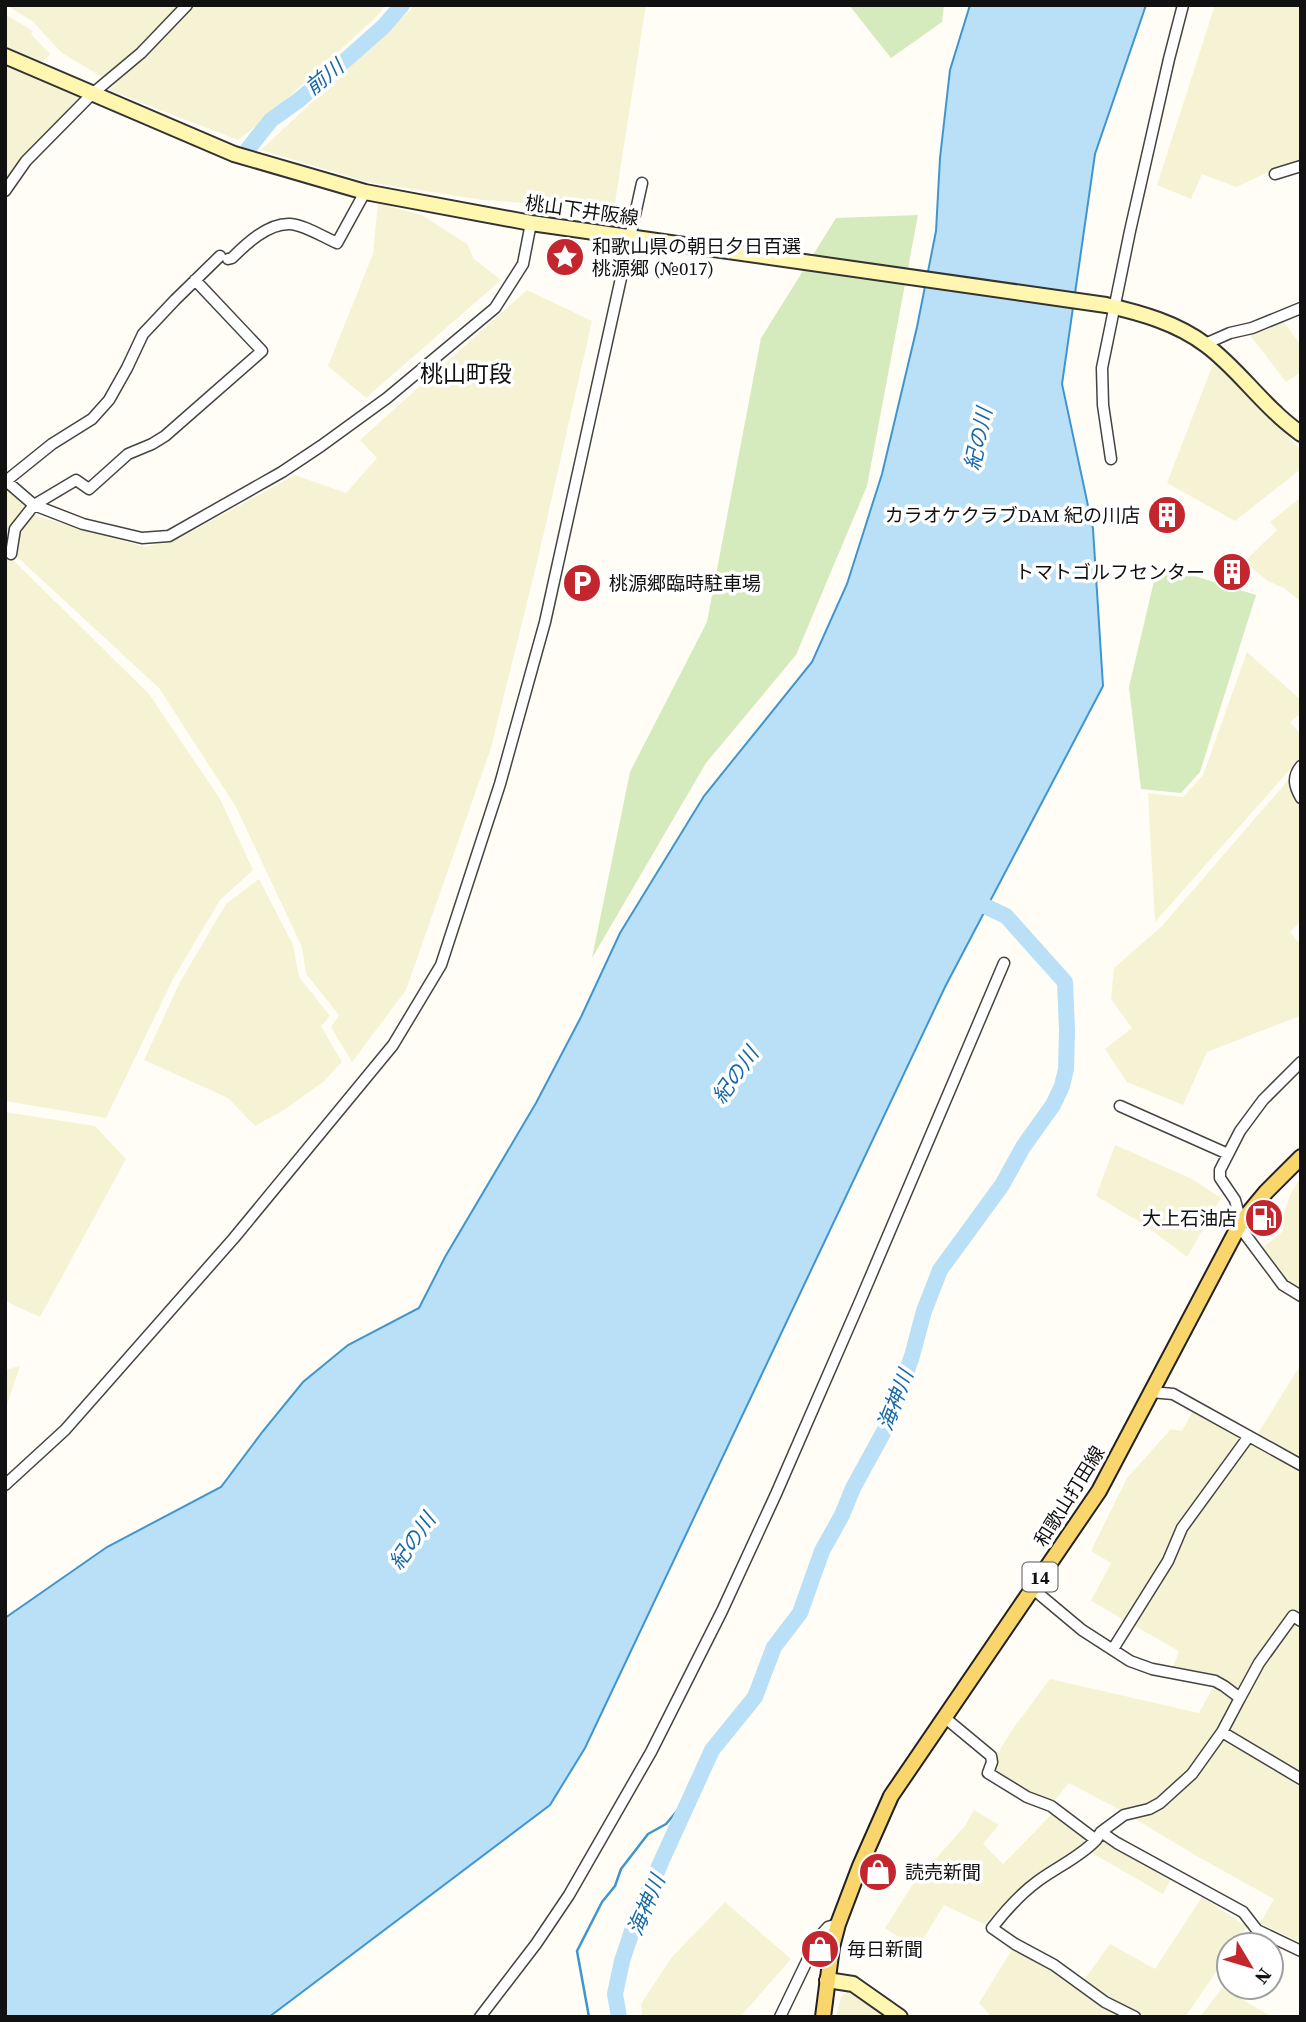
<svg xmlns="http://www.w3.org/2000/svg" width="1306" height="2022" viewBox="0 0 1306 2022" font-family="'Source Serif 4','Noto Sans JP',serif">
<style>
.farmland{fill:#f6f3d4}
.green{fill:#d5ebbd}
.water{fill:#b9e0f7;stroke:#3f96cf;stroke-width:2}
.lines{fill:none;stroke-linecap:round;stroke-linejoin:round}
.stream{stroke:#3f96cf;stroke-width:2.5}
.river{stroke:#b9e0f7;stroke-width:16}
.street-casing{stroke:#444;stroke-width:13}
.secondary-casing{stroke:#333;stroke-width:18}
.primary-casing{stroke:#222;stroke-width:18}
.street{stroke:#fff;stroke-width:10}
.secondary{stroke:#fff6b0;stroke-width:14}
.primary{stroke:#f9d66b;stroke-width:14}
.labels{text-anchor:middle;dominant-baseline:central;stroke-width:7;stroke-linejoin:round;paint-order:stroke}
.shield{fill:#fff;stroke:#585858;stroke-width:2}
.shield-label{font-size:18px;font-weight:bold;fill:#111}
.street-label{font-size:19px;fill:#111;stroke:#fff}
.poi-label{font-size:19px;fill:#111;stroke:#fff;text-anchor:start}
.water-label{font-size:21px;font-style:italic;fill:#1768a6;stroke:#fff}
.quarter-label{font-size:23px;fill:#111;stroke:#fff}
</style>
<rect width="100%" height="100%" fill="#fffdf5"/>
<!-- farmland -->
<path class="farmland" d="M6 5H180L140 47 104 78 62 53 32 21Z
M194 5H385L378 15 267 117 238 140 109 90Z
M412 5H646L614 209 483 200 367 182 261 150 411 9Z
M1215 5H1301V162L1271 171 1236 187 1202 174 1191 199 1157 185Z
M5 14 33 31 31 34 50 54 42 62 5 46Z
M5 64 83 98 5 185Z
M378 203 422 215 467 244 474 259 501 280 366 398 328 366 373 254Z
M527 290 592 321 539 554 491 748 406 990 352 1062 331 1027 339 1015 306 974 302 947 236 807 159 688 14 554 21 530 33 515 145 547 180 538 295 475 346 493 377 458 360 440Z
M1283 321 1301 345V372L1286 382 1250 335Z
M1215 359 1301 450V469L1235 521 1167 483Z
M5 483 29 506 7 554 149 694 220 799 253 870 220 900 173 979 106 1118 5 1101Z
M1301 497V602L1284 588 1268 581 1244 562 1277 530 1270 522Z
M1247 652 1301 700V713L1290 722 1301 735V757L1155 922 1148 793 1183 797 1203 775Z
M1290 778 1292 793 1301 806V921L1290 932 1301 945 1300 1016 1207 1052 1183 1105 1127 1082 1105 1049 1132 1028 1111 999 1114 968 1162 926Z
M259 879 293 945 299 977 330 1016 321 1026 342 1062 323 1082 284 1110 255 1126 228 1098 144 1060 180 982 226 904Z
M5 1112 95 1126 126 1159 40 1317 5 1301Z
M1115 1145 1192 1179 1221 1198 1187 1257 1145 1225 1096 1196Z
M1301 1177V1291L1288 1284 1261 1249 1283 1231V1217L1290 1195Z
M1301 1364V1943L1260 1923 1274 1899 1195 1855 1120 1810 1069 1783 1053 1802 1026 1794 994 1772 998 1753 1012 1730 1050 1679 1199 1713 1218 1678 1172 1670 1179 1651 1091 1601 1111 1563 1091 1551 1127 1478 1171 1429 1182 1431 1197 1403 1257 1435Z
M20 1366 5 1410V1370Z
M974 1810 999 1825 983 1844 1003 1864 1054 1812 1088 1841 1024 1888 984 1924 944 1905 917 1949 885 1928 913 1884 965 1826Z
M1104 1838 1171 1879 1163 1894 1092 1853Z
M1202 1897 1247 1927 1234 1945H1229V1953L1185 2017H1144L1083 1981 1110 1944 1155 1969Z
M725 1902 791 1959 740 2017H642L641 2004 672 1957Z
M1013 1948 1046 1964 1070 1980 1085 1995 1123 2017H992L979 2003Z
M1222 1988 1269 2015 1268 2017H1200Z
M847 1991 857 1994 889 2017H836L841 1997Z"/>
<!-- green -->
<path class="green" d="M849 5H944L942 22 891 58Z
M918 215 867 486 796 655 706 763 592 958 630 772 707 622 761 338 836 218Z
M1185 573 1256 595 1200 772 1181 793 1141 789 1129 687 1155 577Z"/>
<!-- water -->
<path class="water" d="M970 5H1146L1095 154 1062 384 1093 529 1103 686 945 987 585 1748 550 1805 269 2017H5V1618L107 1547 221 1487 263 1431 303 1382 348 1345 419 1308 445 1257 536 1103 581 1017 620 933 704 796 812 662 847 584 882 474 917 327 936 231 940 158 950 70Z"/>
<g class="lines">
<!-- stream -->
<path class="stream" d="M589 2017 577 1951 602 1902 615 1886 621 1869 648 1834 666 1824 693 1792"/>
<!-- river -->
<path class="river" d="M248 149 271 120 299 100 348 58 384 26 402 5
M619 2017 615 1994 622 1961 634 1925 661 1862 712 1750 755 1697 774 1647 800 1613 822 1551 842 1515 853 1488 888 1424 912 1356 924 1311 940 1270 1002 1185 1023 1147 1053 1105 1062 1086 1066 1069 1067 1030 1065 982 1006 916 968 898"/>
<defs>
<path id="street" d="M1275 174 1301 166
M5 191 26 161 92 94 141 53 187 5
M228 259 232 258C246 244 268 223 290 224 305 225 323 237 337 243L365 192
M1205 344 1230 333 1252 328 1301 308
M1111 459 1103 405 1102 368 1130 231 1169 59 1183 5
M5 480 34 505 83 524 142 538 169 536 282 472 321 446 387 398 495 308 523 264 531 223
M6 481 52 444 92 419 109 400 127 368 143 334 175 300 220 256
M11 554 15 529 34 505 76 480 89 489 128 454 152 444 165 436 262 351 195 280
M1301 766C1292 777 1294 786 1301 798
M1120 1106 1228 1154
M1241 1222 1235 1200 1220 1178V1170L1240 1131 1263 1100 1301 1062
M1239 1226 1283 1285 1301 1296
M1151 1392 1173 1394 1301 1465
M5 1485 65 1430 234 1238 393 1045 441 965 500 784 545 622 642 183
M1033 1589 1082 1630 1130 1661 1152 1669 1215 1681 1224 1686 1240 1698 1222 1732 1301 1779
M1113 1649 1168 1561 1182 1528 1249 1436
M1240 1698 1259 1663 1293 1616 1301 1621
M944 1717 991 1756 992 1762 988 1773 1027 1797 1051 1806 1096 1840 1101 1832 1117 1843 1243 1912 1257 1930 1301 1951
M1101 1832 1124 1815 1149 1809 1160 1803 1192 1774 1222 1732
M1096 1840C1080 1857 1057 1867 1038 1881 1020 1894 1006 1910 992 1928L1015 1944 1054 1965 1105 2002 1135 2017
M480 2017 536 1944 569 1895 651 1752 722 1611 776 1494 861 1299 1004 963
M780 2017 818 1938 828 1927 838 1924"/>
<path id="secondary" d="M5 56 234 154 365 192 531 223 1106 305C1141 313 1177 323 1206 345 1232 364 1252 391 1276 413 1284 421 1292 427 1301 434
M827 1980 853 1984 900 2017"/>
<path id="primary" d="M823 2017 832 1947 838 1924 860 1866 891 1796 1099 1491 1241 1222 1266 1192 1301 1157"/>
</defs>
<!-- street casing -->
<use href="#street" class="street-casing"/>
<!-- secondary casing -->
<use href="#secondary" class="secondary-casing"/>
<!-- primary casing -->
<use href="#primary" class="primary-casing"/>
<!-- street -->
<use href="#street" class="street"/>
<!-- secondary -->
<use href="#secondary" class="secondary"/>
<!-- primary -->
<use href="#primary" class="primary"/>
</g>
<!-- icons -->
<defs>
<symbol id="sight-disc" viewBox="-11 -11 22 22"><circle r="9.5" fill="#c4262e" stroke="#fff"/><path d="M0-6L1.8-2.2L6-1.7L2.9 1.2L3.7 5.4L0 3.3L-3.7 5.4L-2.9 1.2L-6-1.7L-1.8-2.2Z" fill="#fff"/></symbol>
<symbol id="building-disc" viewBox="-11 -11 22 22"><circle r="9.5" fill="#c4262e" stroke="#fff"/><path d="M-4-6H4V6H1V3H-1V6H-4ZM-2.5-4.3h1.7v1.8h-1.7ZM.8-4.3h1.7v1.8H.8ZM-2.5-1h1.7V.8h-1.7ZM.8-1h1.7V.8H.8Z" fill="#fff"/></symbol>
<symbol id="parking-disc" viewBox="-11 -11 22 22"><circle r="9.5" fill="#c4262e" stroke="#fff"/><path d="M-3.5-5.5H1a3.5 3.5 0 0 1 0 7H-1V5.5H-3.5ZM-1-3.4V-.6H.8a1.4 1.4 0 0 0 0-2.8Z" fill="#fff"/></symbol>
<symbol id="fuel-disc" viewBox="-11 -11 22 22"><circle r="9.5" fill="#c4262e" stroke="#fff"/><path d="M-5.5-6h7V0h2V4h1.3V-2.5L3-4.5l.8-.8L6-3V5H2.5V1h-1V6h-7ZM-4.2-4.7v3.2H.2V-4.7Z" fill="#fff"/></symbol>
<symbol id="shop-disc" viewBox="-11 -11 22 22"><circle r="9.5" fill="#c4262e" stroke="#fff"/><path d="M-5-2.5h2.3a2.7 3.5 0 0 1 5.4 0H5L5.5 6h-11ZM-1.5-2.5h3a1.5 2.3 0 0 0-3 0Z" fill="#fff"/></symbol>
</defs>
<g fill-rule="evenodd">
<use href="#sight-disc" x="543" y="235" width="44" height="44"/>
<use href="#building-disc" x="1145" y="493" width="44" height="44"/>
<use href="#building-disc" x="1210" y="550" width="44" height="44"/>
<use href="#parking-disc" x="560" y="561" width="44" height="44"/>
<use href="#fuel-disc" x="1242" y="1196" width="44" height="44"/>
<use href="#shop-disc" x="856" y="1850" width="44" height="44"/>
<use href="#shop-disc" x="798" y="1927" width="44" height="44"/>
</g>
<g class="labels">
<!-- shield labels -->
<rect class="shield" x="1022.5" y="1562.5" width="35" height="29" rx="5"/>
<g class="shield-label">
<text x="1040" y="1577">14</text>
</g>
<!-- street labels -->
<g class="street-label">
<text transform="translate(582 210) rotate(8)">桃山下井阪線</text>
<text transform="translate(1069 1496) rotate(-58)">和歌山打田線</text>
</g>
<!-- poi labels -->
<g class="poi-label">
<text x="592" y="246">和歌山県の朝日夕日百選<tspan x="592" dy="22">桃源郷 (№017)</tspan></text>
<text x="1140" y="515" text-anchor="end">カラオケクラブDAM 紀の川店</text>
<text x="1205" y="572" text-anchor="end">トマトゴルフセンター</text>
<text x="609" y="583">桃源郷臨時駐車場</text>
<text x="1237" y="1218" text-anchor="end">大上石油店</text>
<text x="905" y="1872">読売新聞</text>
<text x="847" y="1949">毎日新聞</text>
</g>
<!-- water labels -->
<g class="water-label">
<text transform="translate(324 77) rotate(-39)">前川</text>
<text transform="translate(978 439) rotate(-78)">紀の川</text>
<text transform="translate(735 1075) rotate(-55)">紀の川</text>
<text transform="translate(895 1400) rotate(-69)">海神川</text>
<text transform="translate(412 1541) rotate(-55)">紀の川</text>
<text transform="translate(646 1905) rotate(-67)">海神川</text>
</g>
<!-- quarter labels -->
<g class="quarter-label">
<text x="466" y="374">桃山町段</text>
</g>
</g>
<!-- border -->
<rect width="1306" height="2022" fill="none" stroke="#111111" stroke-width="14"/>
<!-- north arrow -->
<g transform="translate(1250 1966) rotate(128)"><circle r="33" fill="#ffffff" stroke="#a0a0a0" stroke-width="2"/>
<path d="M0-5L12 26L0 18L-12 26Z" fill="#c4262e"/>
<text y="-10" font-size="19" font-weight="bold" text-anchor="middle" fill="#111111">N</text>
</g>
</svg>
